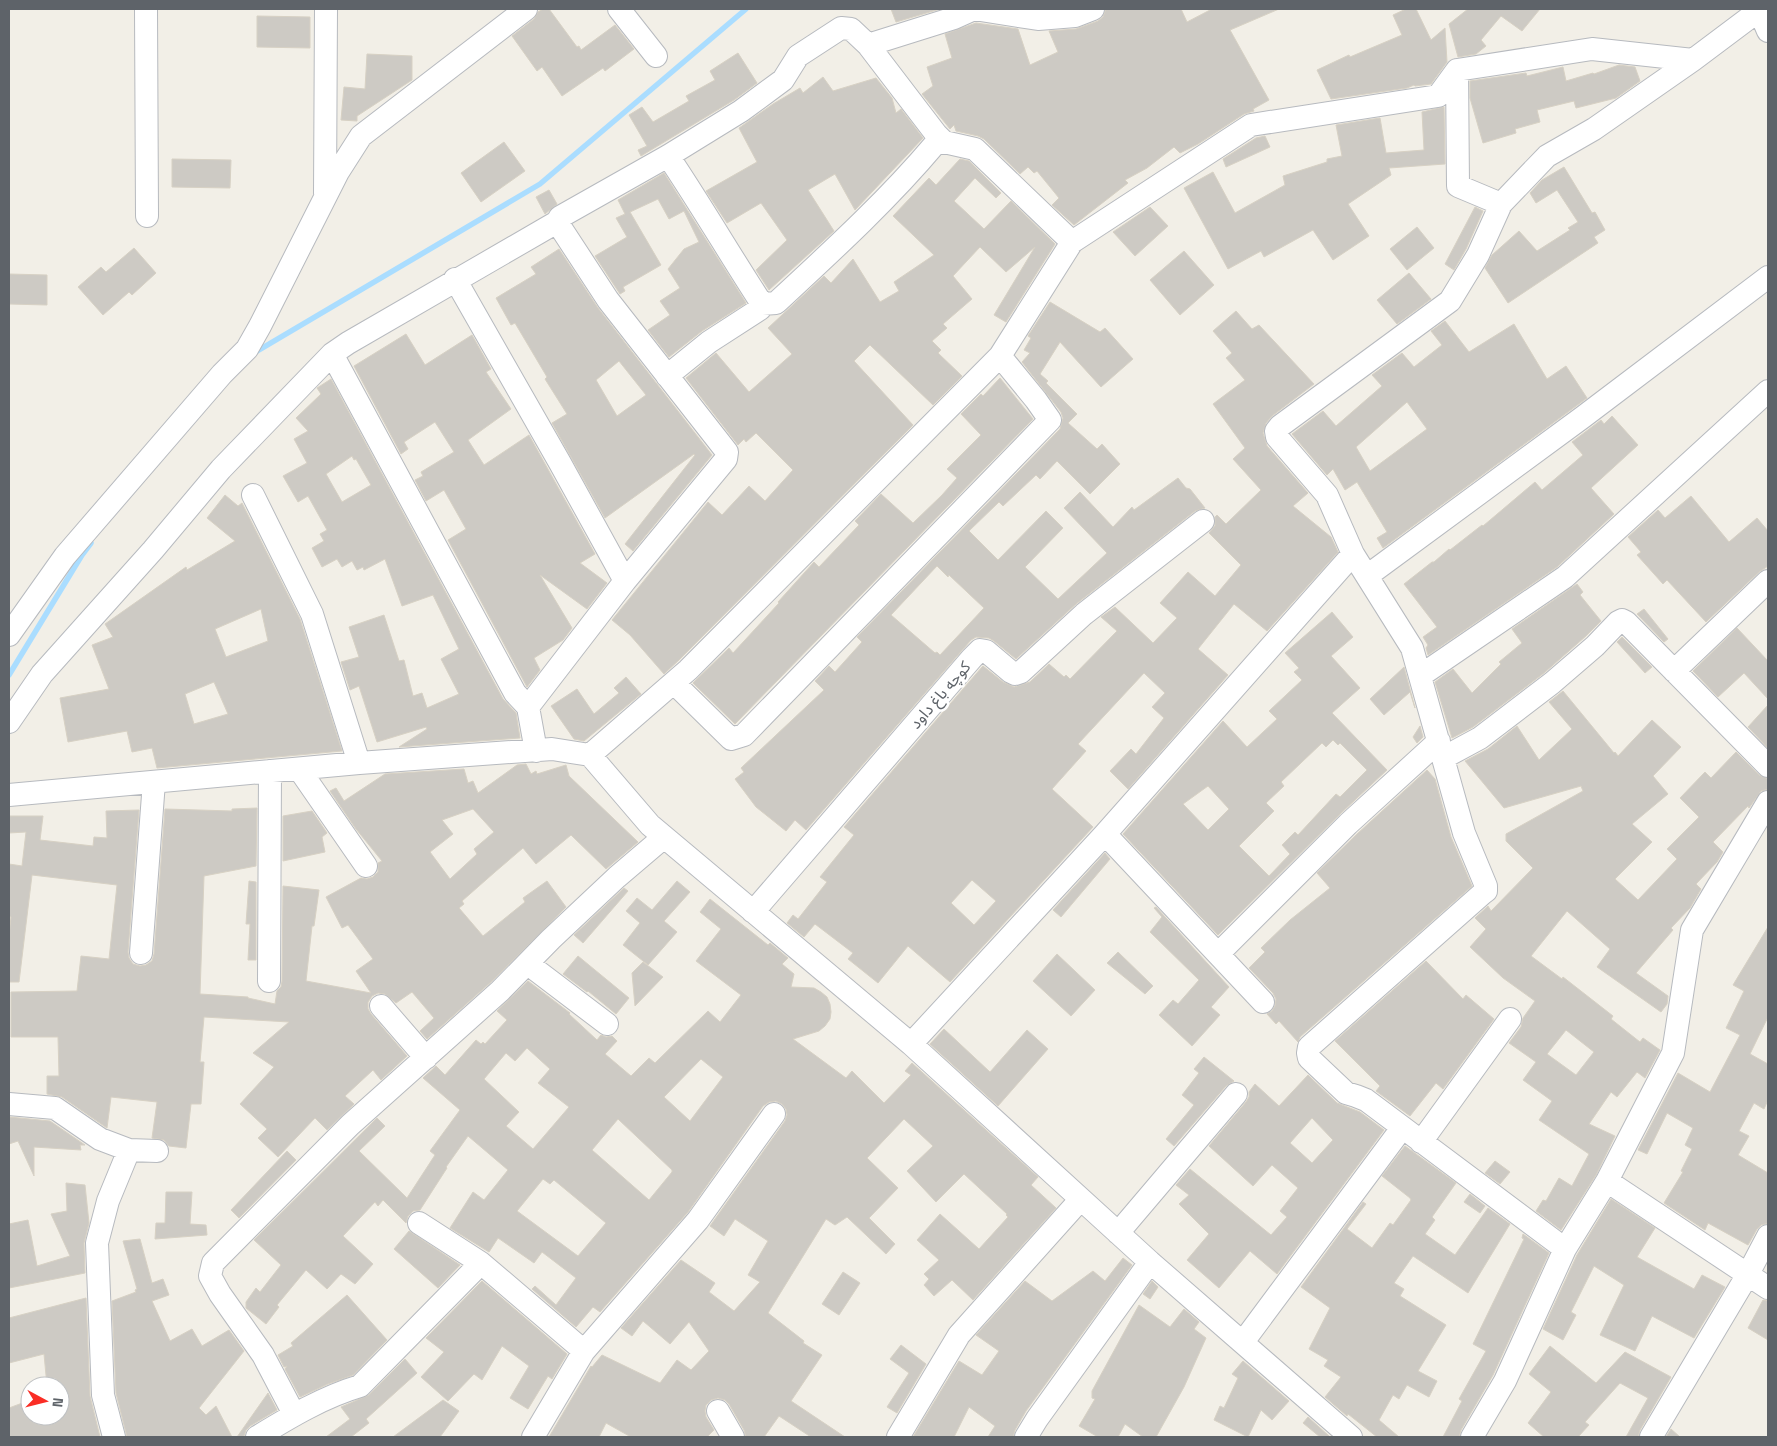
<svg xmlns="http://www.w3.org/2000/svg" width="1777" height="1446" viewBox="0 0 1777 1446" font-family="'Space Grotesk','Noto Sans Arabic',sans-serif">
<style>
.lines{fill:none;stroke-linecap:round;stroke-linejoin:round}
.stream{stroke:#adf;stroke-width:5.5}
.building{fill:#cdcac4;stroke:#d7d1c4;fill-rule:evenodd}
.minor-casing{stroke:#b7babf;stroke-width:24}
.minor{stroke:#fff;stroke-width:22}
.labels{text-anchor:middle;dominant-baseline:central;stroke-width:5;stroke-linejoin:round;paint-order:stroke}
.street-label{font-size:16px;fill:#5e6369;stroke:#fff}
</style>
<rect width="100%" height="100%" fill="#f2efe7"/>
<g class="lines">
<!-- stream -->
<path class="stream" d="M254 353 540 184 746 9
M9 675 82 555 91 543"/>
</g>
<!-- building -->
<path class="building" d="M543 9H549L577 47 579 46 581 50 615 25 634 49 605 71 603 68 562 96 542 67 537 71 512 36 534 19 538 12Z
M891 9H940L896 22Z
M1106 9H1181L1187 22 1212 9H1279L1230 30 1269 100 1253 109 1254 111 1244 114 1198 144 1180 153 1174 147 1147 168 1125 180 1128 183 1074 225 1052 205 1059 198 1037 171 1034 173 1028 167 1020 174 984 139 978 136 956 131 954 125 950 129 922 94 933 86 927 67 952 58 945 34 976 23 1018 29 1030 65 1058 52 1049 31 1076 29 1098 21 1103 17Z
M1406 9H1416L1431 40 1445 28 1447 62 1431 84 1415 86 1414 85 1407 88 1331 99 1317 70 1349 55 1350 57 1402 35 1393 15Z
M1468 9H1540L1522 31 1501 16 1481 40 1486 46 1476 54 1458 57 1449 24Z
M257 16 310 17V48L257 47Z
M738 53 757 83 734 100 641 156 638 150 647 146 629 115 642 107 653 122 689 101 686 96 715 80 710 71Z
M367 54 412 56V80L357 116V121L341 120 344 87 365 89Z
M1619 65 1635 67 1640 81 1616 98 1576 108 1574 101 1537 110 1540 122 1515 129 1516 133 1483 143 1470 98V81L1526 73 1527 76 1563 67 1566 81 1593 73 1594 74Z
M823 77 833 91 876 78 892 98 896 113 901 109 923 138 855 210 835 174 808 190 834 231 769 290 756 270 787 240 761 203 727 223 706 191 757 162 739 128 773 104 800 88 803 93Z
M1444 107 1445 164 1389 168 1391 175 1348 204 1369 236 1333 260 1313 230 1264 257 1261 251 1228 269 1184 188 1213 172 1235 213 1285 185 1283 176 1327 162V159L1342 156 1336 125 1380 118 1386 153 1424 150 1422 112Z
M1265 136 1270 147 1226 167 1223 159 1256 138Z
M504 142 525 171 481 202 461 173Z
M172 159 231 160 230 188 172 187Z
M960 159 969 161 1001 193 996 198 975 178 954 201 984 229 1011 201 1055 244 1006 322 994 315 1035 247 1006 272 980 247 953 276 972 299 943 324 947 328 932 341 941 350 938 353 962 376 933 405 870 345 854 361 913 425 679 660 664 674 630 635 612 620 708 502 722 515 749 486 765 501 793 470 756 433 746 442 744 439 738 445 686 378 716 353 749 392 792 354 768 328 824 276 831 283 853 259 880 302 899 291 894 282 934 255 893 216 929 178 936 185Z
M1564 167 1592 213 1595 212 1605 230 1594 237 1598 243 1508 303 1485 268 1492 255 1519 231 1537 251 1570 230 1568 228 1578 222 1557 190 1536 203 1530 193 1542 180Z
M664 173 746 303 702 331 669 357 648 330 670 315 660 301 680 288 668 269 684 249 699 242 684 211 669 219 658 199 630 212 661 265 623 287 625 291 620 294 595 256 627 237 616 218 625 214 618 200Z
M549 190 557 204 545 214 536 197Z
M1150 207 1168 226 1135 256 1113 232Z
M1475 207 1483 211 1466 249 1454 270 1445 264Z
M1417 227 1434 248 1407 270 1390 249Z
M134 248 156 273 132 295 129 292 103 315 78 287 101 267 106 272Z
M559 249 598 308 712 455 633 551 625 544 695 455 694 454 605 518 552 423 567 414 545 379 547 377 515 323 511 325 496 298 536 274 531 267ZM619 361 646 395 617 416 596 380Z
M1184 251 1214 285 1180 315 1150 280Z
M1409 273 1431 299 1397 324 1377 300Z
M9 274 47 275V305L9 304Z
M1050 302 1100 332 1105 328 1133 359 1101 387 1060 342 1040 374 1048 381 1046 383 1077 414 1068 423 1097 449 1102 444 1120 464 1090 494 1057 461 1040 479 1036 475 1003 506 999 502 969 531 998 560 1046 511 1063 528 1025 567 1058 599 1107 553 1064 508 1080 492 1113 527 1132 507 1134 510 1178 478 1186 488 1190 489 1205 508 1195 511 1076 604 1016 659 994 641 989 638 976 637 971 640 806 830 795 820 786 831 756 807 735 779 744 772 741 768 824 690 815 681 829 666 835 672 862 642 857 637 1060 429 1063 418 1061 412 1022 362 1030 353 1024 350 1031 338 1028 336ZM937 566 948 577 949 575 984 608 940 655 937 652 935 653 891 615Z
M1236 311 1252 329 1259 325 1314 384 1272 416 1266 423 1263 433 1267 446 1308 493 1293 506 1331 537 1338 552 1267 631 1234 604 1198 649 1228 675 1128 789 1110 771 1131 749 1136 754 1164 718 1152 707 1165 693 1144 673 1078 744 1086 751 1052 789 1093 827 950 982 908 946 878 983 848 959 853 953 815 924 804 937 787 923 793 915 798 919 827 882 820 877 854 835 844 827 982 667 983 666 1003 682 1014 687 1030 682 1049 664 1064 677 1066 675 1070 679 1117 631 1101 617 1115 607 1153 643 1177 618 1160 603 1188 572 1215 596 1241 565 1209 533 1215 526V517L1217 515 1226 524 1261 490 1233 459 1245 448 1213 404 1245 380 1226 358 1232 353 1213 331ZM972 880 996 901 974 925 951 903Z
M1445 321 1469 352 1514 324 1547 379 1566 366 1587 398 1383 548 1377 538 1387 532 1357 482 1345 490 1333 469 1327 475 1292 434 1323 411 1336 426 1382 386 1372 375 1402 353 1414 367 1442 345 1431 331ZM1407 402 1427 429 1370 471 1356 447Z
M406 334 425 365 472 335 491 369 486 372 511 409 468 440 484 465 529 435 595 554 580 563 607 583 587 609 540 575 572 628 563 640 534 658 540 670 527 687 448 540 466 529 444 490 426 501 415 480 423 476 421 472 454 452 435 422 404 442 408 449 401 454 354 366Z
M1000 378 1033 419 735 724 693 683 729 648 733 653 779 603 778 602 814 562 819 567 859 525 855 521 881 494 913 523 942 495 957 478 947 469 981 435 961 414 981 394 983 396Z
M331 379 503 699 516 713 520 738 399 747 427 729 426 727 377 742 359 686 350 690 341 662 359 657 349 627 384 615 399 661 404 660 413 696 422 693 427 708 459 694 441 659 459 649 433 595 402 606 385 559 364 570 363 567 357 570 352 561 342 567 337 559 322 567 312 548 324 541 320 534 327 530 308 496 298 502 283 476 307 463 294 439 308 431 296 418 321 394 317 388ZM352 456 354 460 356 459 371 485 342 502 326 474Z
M1612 416 1638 445 1591 488 1614 514 1557 567 1428 655 1426 648 1428 645 1423 637 1437 627 1404 584 1432 562H1434L1449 549 1450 550 1482 525 1483 526 1535 482 1542 490 1583 455 1572 442 1601 420 1604 424Z
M225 495 238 506 242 503 300 619 342 751 157 768 152 748 132 752 127 731 68 742 60 698 109 689 92 645 113 637 105 624 186 567 187 570 235 541 207 518ZM261 609 268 641 226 657 215 629ZM214 682 228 714 194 724 185 694Z
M1691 496 1729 542 1757 518 1768 531V566L1759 572 1706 622 1667 580 1663 584 1637 555 1641 552 1628 537 1658 510 1665 518Z
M1577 584 1583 592 1580 595 1601 621 1586 636 1544 673 1473 727 1452 738 1435 682 1453 669 1472 693 1501 664 1499 662 1522 643 1512 629Z
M1644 609 1668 639 1664 642 1637 614Z
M1332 612 1353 637 1331 656 1360 688 1332 713 1387 770 1339 815 1218 935 1123 834 1223 721 1247 747 1277 719 1269 711 1302 680 1294 672 1299 668 1285 653ZM1333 740 1338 745 1340 743 1367 770 1340 797 1336 794 1298 835 1295 832 1282 845 1290 854 1269 876 1239 846 1274 811 1266 803 1284 786 1281 782 1322 743 1326 747ZM1208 786 1229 809 1208 830 1183 804Z
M1737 628 1768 661V699L1744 673 1718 697 1693 671Z
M1622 637 1652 667 1645 673 1617 642Z
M1404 667 1415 708 1410 692 1384 715 1370 699Z
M626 677 641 694 584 741 574 739 551 706 577 689 594 714 619 693 614 688Z
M1563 691 1614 753 1615 752 1618 756 1652 720 1681 747 1653 776 1668 794 1632 824 1652 842 1615 879 1638 900 1677 859 1667 849 1699 817 1680 798 1705 772 1711 778 1736 752 1759 775 1768 779V789L1761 791 1749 808 1748 806 1713 842 1723 852 1717 862 1696 884 1701 889 1690 908 1671 928 1673 930 1636 973 1668 996 1667 1004 1661 1012 1597 967 1610 949 1567 911 1531 956 1562 979 1563 977 1613 1016 1611 1019 1640 1042 1643 1038 1660 1050 1645 1078 1637 1072 1617 1097 1611 1092 1589 1124 1615 1136 1596 1175 1561 1230 1536 1211 1543 1200 1546 1201 1559 1178 1572 1186 1589 1154 1539 1120 1552 1101 1523 1080 1536 1062 1509 1043 1521 1027 1523 1018 1535 1001 1503 978 1470 947 1486 929 1475 918 1488 906 1491 911 1533 868 1506 841V834L1583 791 1581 786 1504 808 1465 761 1488 749 1517 726 1539 760 1572 729 1549 702ZM1566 1030 1594 1052 1576 1075 1547 1054Z
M1768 705V748L1748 727Z
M1420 726 1423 737 1417 743 1413 737Z
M526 764 531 774 536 771 537 774 566 765 569 776 638 842 606 869 571 835 536 864 523 848 495 872 462 901 464 904 459 908 483 936 525 902 523 898 547 881 566 907 491 982 427 1039 420 1031 434 1018 412 992 396 1003 385 994 378 993 372 996 368 1002V1009L371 1014 407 1056 381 1080 373 1070 345 1096 354 1104 327 1130 315 1118 278 1157 258 1138 267 1129 240 1104 274 1067 253 1053 289 1022 204 1017 200 1062H204L201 1104H191L186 1148 169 1146 164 1140 152 1138 157 1102 111 1097 107 1128 62 1097 47 1094V1076H59L58 1037H11V992L77 991 81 956 109 959 117 885 32 875 19 982H9V935L11 917 9 916V864L22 866 26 832 9 833V816H43L40 840 93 846 94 837 107 838 106 811 139 810 128 952 129 958 133 964 140 966 146 965 152 961 154 954 165 809 232 811V809L257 808 256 866 204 876 200 994 248 997V998L275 1004 277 991 281 987 282 981 283 886 319 890 314 926H312L306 981 371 993 356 971 373 959 348 925 342 928 326 897 361 878 367 879 373 877 378 872V863L382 861 356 829 330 791 336 788 344 801 385 774 464 769 468 783 473 781 478 793 517 765ZM473 809 494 832 474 849 477 854 450 879 430 852 453 834 442 820Z
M1427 770 1435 779 1451 837 1472 886 1300 1037 1298 1042 1279 1021 1276 1024 1267 1014 1272 1011 1275 1006 1276 999 1273 993 1249 968 1265 952 1261 948 1290 920 1330 888 1317 873 1357 834Z
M312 811 327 833 322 837 325 852 283 861V816Z
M1105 853 1110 859 1061 917 1053 910Z
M249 881 256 882V960H248L250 924H246Z
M677 881 690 892 664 921 677 932 648 965 623 945 640 923 626 911 637 898 652 910Z
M624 888 628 891 583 943 574 935Z
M710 899 768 945 770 943 788 958 782 964 794 974 791 987 814 988 821 992 827 997 830 1004 831 1012 830 1019 825 1026 819 1031 793 1039 846 1078 852 1071 884 1103 911 1075 905 1071 912 1063 1038 1177 1031 1185 1056 1208 973 1300 952 1280 934 1296 924 1285 929 1279 924 1274 939 1260 917 1240 940 1214 979 1249 1008 1217 1006 1215 1007 1214 964 1174 936 1202 907 1171 933 1146 904 1119 867 1158 898 1188 869 1218 895 1244 886 1254 847 1217 835 1225 826 1219 768 1313 804 1341 803 1343 822 1355 791 1401 845 1437H811L779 1416 764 1437H746L744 1430 729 1404 725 1400 718 1398 711 1400 706 1405 705 1411 706 1417 714 1430 707 1437H631L606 1423 599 1437H549L591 1366 592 1367 602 1355 660 1383 677 1360 691 1370 709 1351 689 1322 670 1344 643 1321 632 1336 621 1328 681 1260 715 1283 709 1292 734 1311 760 1282 748 1275 768 1241 735 1219 724 1236 710 1226 785 1121 787 1115 786 1109 782 1104 776 1101 769 1102 763 1106 688 1212 600 1312 593 1307 576 1327 532 1289 535 1286 556 1305 576 1278 542 1252 534 1263 498 1238 489 1252 450 1228 473 1192 484 1200 508 1170 468 1136 446 1167 447 1168 420 1210 413 1211 408 1216 406 1223 383 1200 378 1206 375 1202 343 1236 373 1264 355 1284 341 1274 327 1289 306 1270 277 1305 279 1307 266 1324 246 1308V1302L256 1288 260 1292 281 1265 254 1240 377 1118 385 1126 359 1151 407 1198 435 1155 430 1151 460 1110 423 1078 436 1066 445 1075 476 1040 481 1044 483 1042 485 1044 507 1020 497 1011 528 981 570 1013 569 1014 597 1040 601 1035 606 1037 612 1036 617 1041 605 1054 631 1076 649 1058 655 1063 708 1011 720 1022 741 995 696 961 721 929 700 912ZM527 1048 550 1069 538 1083 569 1107 533 1149 506 1126 519 1112 484 1079 506 1053 515 1061ZM701 1059 723 1077 690 1121 664 1097ZM618 1119 672 1170V1172L649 1200 592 1150ZM543 1179 550 1184 554 1180 606 1223 578 1256 517 1211Z
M1156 907 1229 987 1211 1007 1220 1015 1192 1046 1159 1015 1173 1000 1178 1004 1199 980 1150 932 1162 917 1154 908Z
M1768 927V1017L1750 1054 1768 1064V1100L1764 1109 1754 1103 1739 1131 1749 1136 1738 1155 1768 1173V1223L1761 1225 1757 1229 1748 1245 1708 1223 1705 1230 1664 1203 1683 1172 1681 1171 1692 1149 1685 1145 1693 1128 1667 1113 1647 1154 1638 1150 1678 1073 1710 1092 1740 1035 1726 1028 1744 991 1733 985Z
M1118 952 1153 986 1145 994 1107 963Z
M1057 954 1095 990 1071 1016 1033 981Z
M578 956 629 998 616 1014 588 991 587 992 563 974Z
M1426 961 1463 999 1466 995 1494 1019 1443 1089 1436 1083 1410 1116 1376 1091 1380 1086 1335 1041Z
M643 962 663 977 635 1006 632 973Z
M944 1029 990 1072 1027 1030 1048 1049 998 1106 930 1044Z
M1204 1057 1234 1081 1226 1086 1174 1146 1166 1139 1194 1105 1182 1095 1199 1073 1194 1069Z
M1308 1075 1337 1103 1360 1112 1384 1130 1277 1274 1250 1251 1219 1288 1187 1260 1209 1234 1179 1204 1189 1195 1176 1185 1190 1169 1271 1235 1287 1217 1280 1211 1298 1188 1272 1165 1253 1186 1209 1146 1246 1102 1249 1097V1092L1255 1084 1279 1106ZM1312 1118 1333 1140 1312 1163 1290 1143Z
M9 1117 50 1121 85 1145H80L81 1150 34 1147V1176L18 1141 9 1144Z
M1405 1146 1456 1183 1432 1217 1435 1220 1425 1234 1455 1255 1488 1208 1510 1224 1468 1293 1413 1256 1394 1283 1404 1289 1400 1296 1446 1325 1418 1371 1437 1381 1429 1397 1407 1385 1399 1399 1393 1395 1379 1420 1399 1437H1377L1348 1414 1347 1416 1325 1397 1341 1377 1324 1366 1328 1360 1309 1349 1330 1308 1301 1287 1363 1202 1366 1204 1347 1229 1372 1248 1390 1223 1393 1225 1411 1200 1410 1198 1382 1176Z
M287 1151 296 1160 239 1218 231 1210Z
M1495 1161 1510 1172 1500 1184 1485 1173Z
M66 1183 85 1185 89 1223 84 1243 85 1273 9 1288V1224L28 1220 37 1266 70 1256 51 1214 67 1211Z
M166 1192H192L190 1224 206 1225 207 1235 155 1239 156 1223H165Z
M1470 1194 1485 1206 1480 1213 1464 1202Z
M1611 1199 1655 1228 1637 1257 1694 1289 1702 1275 1725 1287 1694 1338 1652 1316 1635 1351 1600 1335 1624 1285 1594 1266 1571 1312 1576 1315 1563 1340 1543 1329 1577 1255Z
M409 1231 460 1265 438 1288 394 1249Z
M1523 1234 1549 1253 1493 1375 1461 1430 1459 1437H1443L1462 1401 1459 1399 1486 1351 1473 1344 1524 1239 1522 1238Z
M140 1239 152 1283 163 1279 169 1295 152 1301 170 1341 192 1329 202 1346 229 1330 244 1351 199 1408 206 1415 216 1406 232 1437H127L116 1393 112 1301 136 1292 135 1290 137 1289 123 1241Z
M1123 1258 1132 1265 1026 1411 1015 1430 1013 1437H988L995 1426 969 1407 954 1437H913L959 1361 982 1375 999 1351 976 1335 1025 1281 1052 1301 1093 1271 1105 1281Z
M843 1272 860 1283 839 1315 822 1304Z
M482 1281 567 1354 552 1379 548 1376 528 1409 510 1398 529 1366 502 1346 482 1380 474 1374 448 1401 421 1377 444 1352 426 1338Z
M1152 1281 1158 1287 1150 1299 1143 1294Z
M347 1295 387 1340 353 1375 328 1384 300 1397 285 1369 287 1366 284 1367 278 1355 293 1346 291 1343Z
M86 1298 90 1396 100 1437H9V1408L25 1402 30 1416H60V1386H47L44 1354 9 1363V1318Z
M1763 1300 1768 1301V1340L1748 1328Z
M1139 1305 1170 1327 1184 1309 1199 1322 1194 1329 1206 1338 1184 1387 1156 1437H1143L1125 1424 1118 1437H1098L1079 1426 1095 1399 1092 1398V1391Z
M901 1345 926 1364 897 1413 887 1407 909 1373 890 1359Z
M1550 1346 1596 1383 1625 1352 1671 1377 1640 1430 1638 1437H1626L1648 1398 1620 1383 1585 1422 1589 1425 1578 1437H1544L1528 1423 1551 1392 1529 1374Z
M405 1359 417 1373 366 1419 369 1423 351 1437H326L350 1419 341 1407 369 1395Z
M1243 1361 1289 1401 1272 1420 1261 1410 1248 1437 1214 1420 1220 1406 1224 1408 1238 1378 1232 1374Z
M268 1393 277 1410 250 1426 246 1430 244 1436 237 1437Z
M443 1400 459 1411 440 1437H393Z
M1308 1417 1329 1436 1328 1437H1320L1303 1423Z
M1671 1429 1680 1437H1666Z"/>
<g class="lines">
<defs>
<path id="minor" d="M146 9 147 216
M619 9 656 56
M1759 10 1768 31
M868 45 936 134 944 142 975 149 1072 242
M1457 70 1458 186 1501 204
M668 156C701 205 730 255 762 304L776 303C831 252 887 201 935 144L944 142
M325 193 326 9
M455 279 560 463 625 581
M332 354 515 693 528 707 536 751
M667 376 709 342 760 309 762 304
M253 495 312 614 359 763
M1367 576 1583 417 1768 277
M9 635 65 556 222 374 247 349 260 326 338 172 361 136 526 9
M1674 671 1768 581
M1420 676 1565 577 1768 391
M674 683 731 739 744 735 1050 420 1036 400 1000 356
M528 707 625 581 726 459 727 452 608 300 557 222
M9 722 42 674 153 550 221 469 332 354 348 343 557 222 560 217 668 156 741 111 783 80 798 56 841 28 851 29 868 45 954 18 974 9 1038 19 1075 16 1093 9
M590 755 688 670 1000 356 1072 242 1251 125 1438 96 1457 70 1592 49 1693 60 1761 9
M1443 758 1480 738 1552 683 1595 646 1618 622 1622 620 1626 622 1768 766
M299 769 366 866
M9 795 359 763 552 749 590 755 650 825 911 1044 1150 1262 1351 1437
M1105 834 1263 1002
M753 912 972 658 980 650 986 651 1011 672 1015 674 1021 672 1084 614 1203 521
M141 953 154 782
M1218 954 1348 824 1439 741
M528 964 607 1024
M269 981 270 771
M381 1006 426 1058
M911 1044 1105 834 1353 554
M9 1104 55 1108 100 1139 129 1150 157 1151
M1421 1142 1510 1019
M1607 1181 1768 1288
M419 1223 481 1263 584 1351
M1118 1233 1236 1094
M1565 1249 1366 1100 1356 1096 1346 1093 1309 1058 1308 1053 1309 1047 1482 894 1486 891V886L1464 833 1412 648 1353 554 1327 495 1277 437 1276 431 1280 426 1450 301 1478 255 1501 204 1547 156 1594 129 1693 60
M1243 1342 1402 1128
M718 1411 733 1437
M294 1414 263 1355 220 1294 210 1276 213 1263 350 1125 500 991 551 939 617 877 664 837
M114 1437 103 1395 97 1243 108 1201 129 1150
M257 1437C290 1417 323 1397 360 1386L481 1263
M533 1437 584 1351 698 1220 774 1114
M898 1437 959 1335 1080 1200
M1026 1437 1037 1419 1150 1262
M1472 1437 1505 1381 1565 1249 1607 1181 1673 1053 1692 930 1768 802
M1651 1437 1748 1274 1768 1236"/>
</defs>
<!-- minor casing -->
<use href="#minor" class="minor-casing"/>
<!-- minor -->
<use href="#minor" class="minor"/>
</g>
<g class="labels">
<!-- street labels -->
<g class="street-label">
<text transform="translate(940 695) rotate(-49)">کوچه باغ داود</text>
</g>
</g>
<!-- border -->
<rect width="1777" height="1446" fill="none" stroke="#5e6369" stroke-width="20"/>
<!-- north arrow -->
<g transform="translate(45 1401) rotate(97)"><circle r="24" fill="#ffffff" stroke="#bfc1c3"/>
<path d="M0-4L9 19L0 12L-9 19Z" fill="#fa2d25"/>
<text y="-8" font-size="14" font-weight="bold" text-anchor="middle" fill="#5e6369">N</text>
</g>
</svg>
